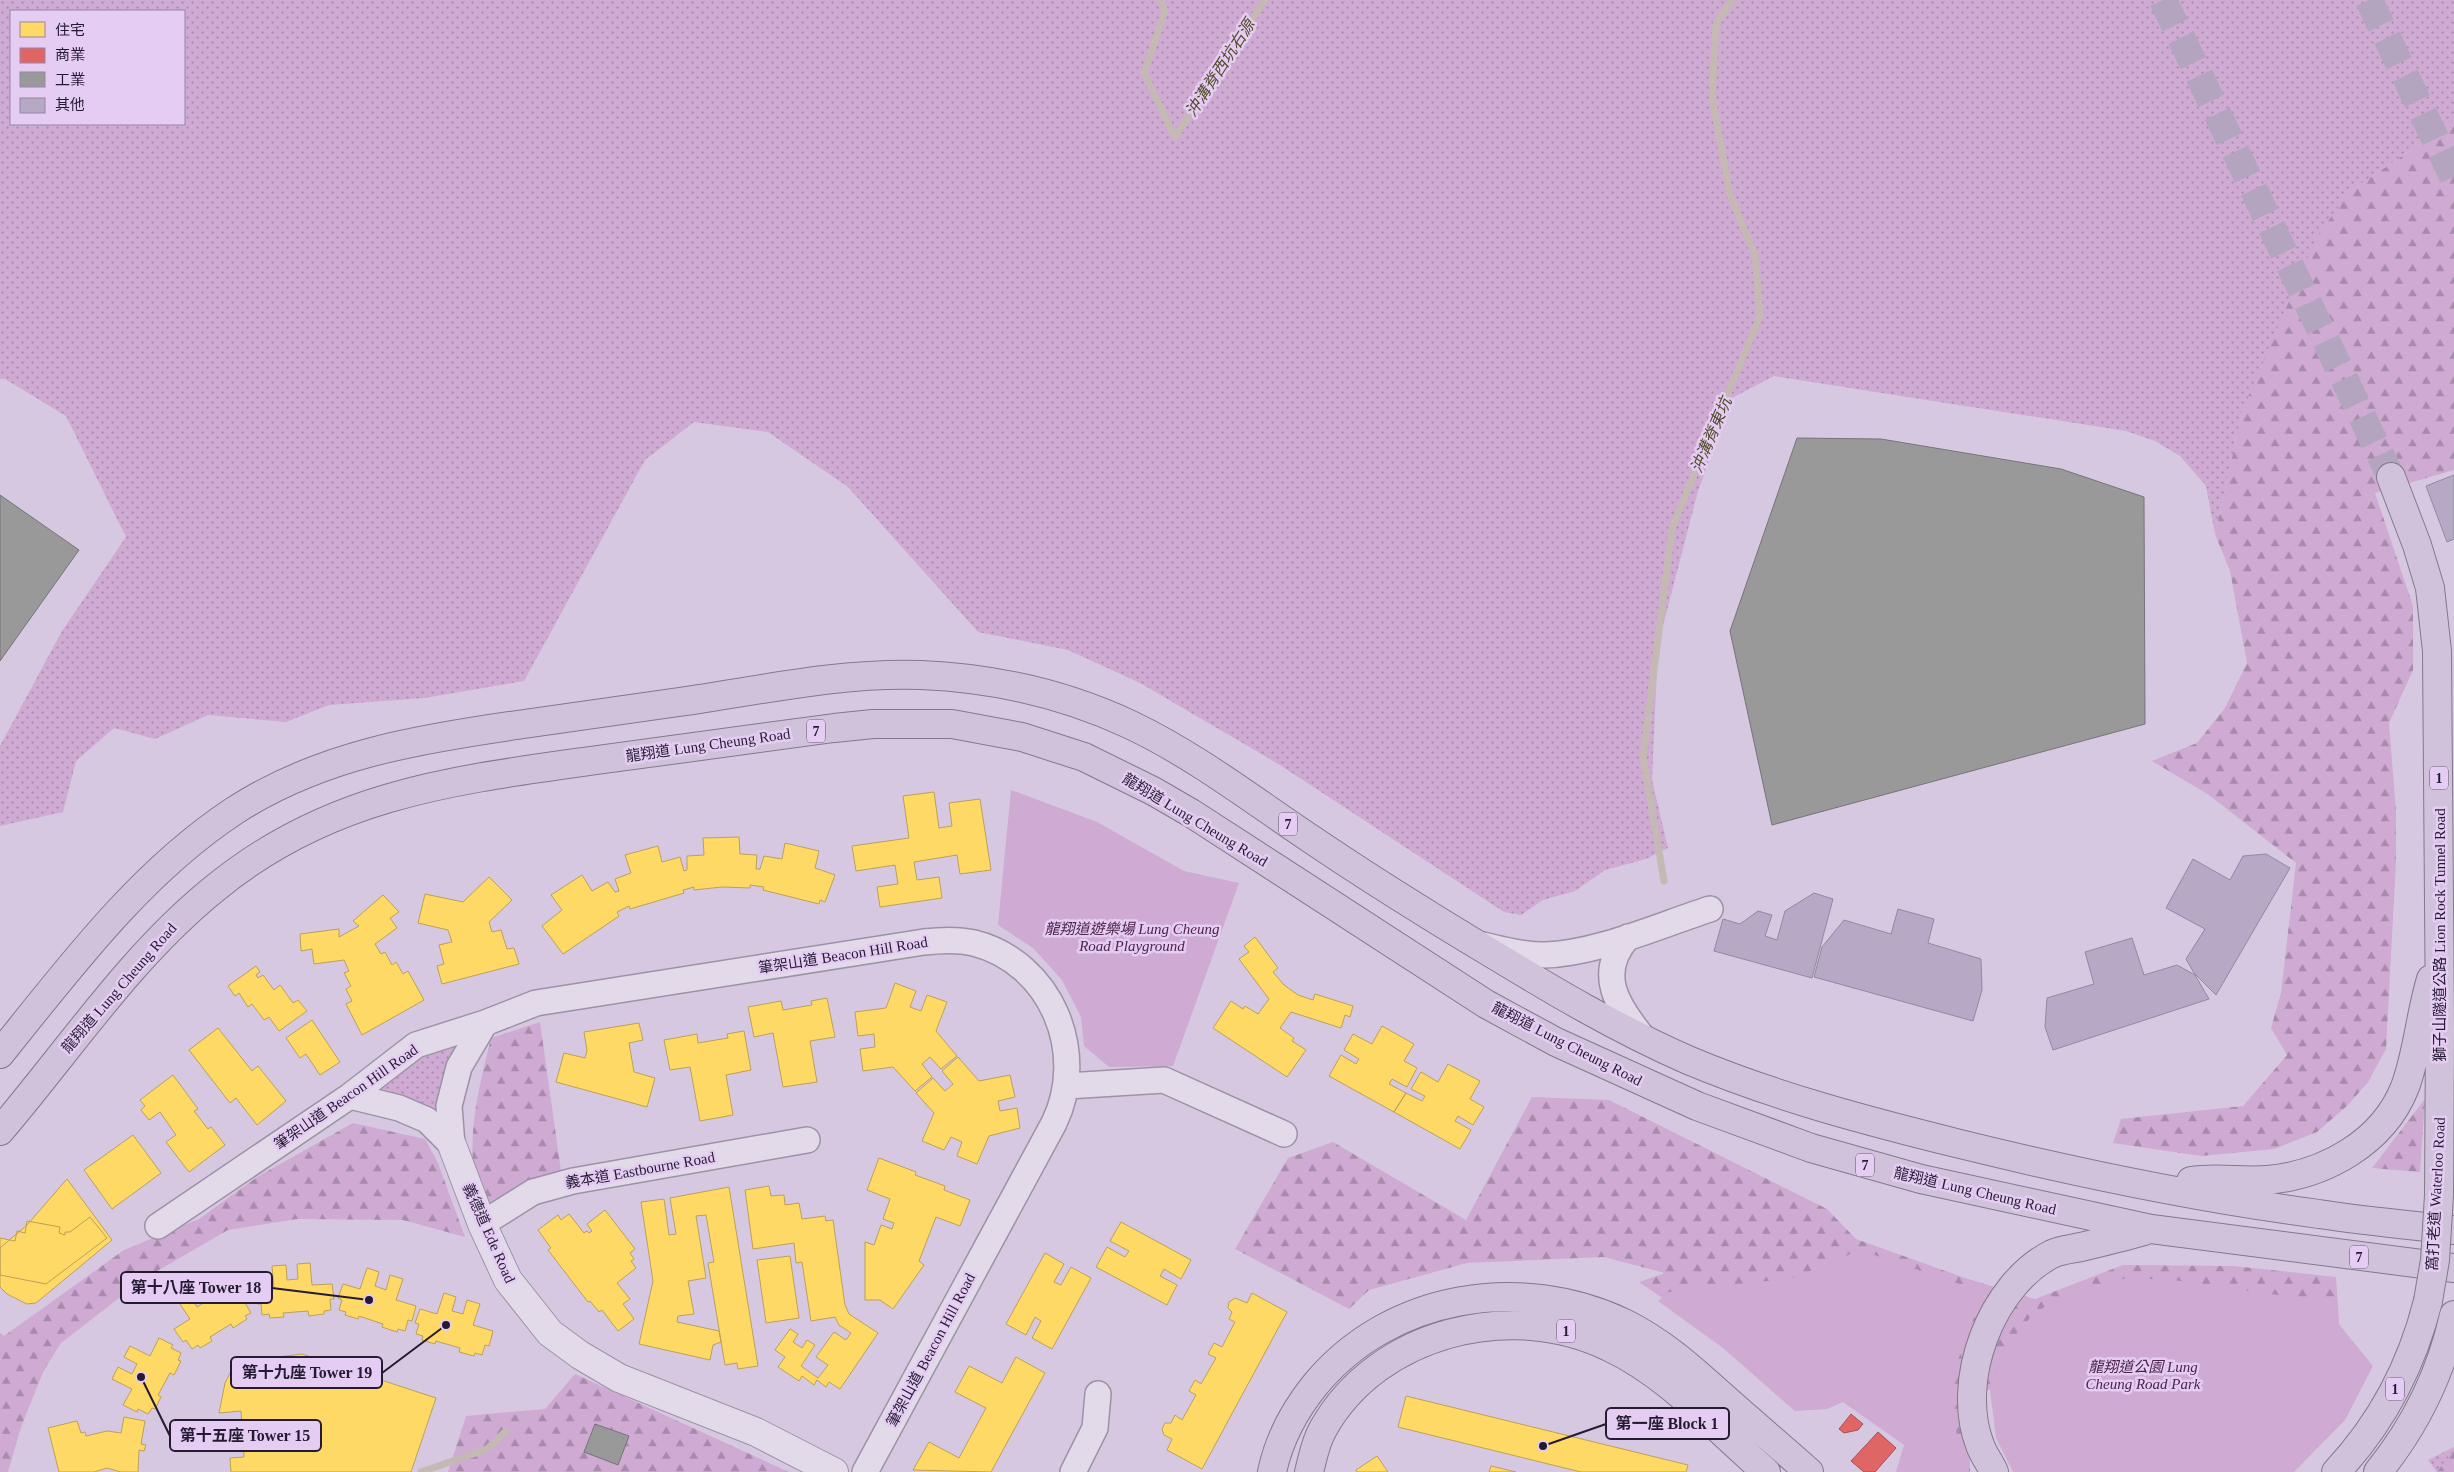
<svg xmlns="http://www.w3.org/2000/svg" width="2454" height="1472" viewBox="0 0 2454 1472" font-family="'Times New Roman','Noto Sans TC',serif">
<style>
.grass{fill:url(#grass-dots);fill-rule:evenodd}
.forest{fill:url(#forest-firs)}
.park{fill:#cfaad3}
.homes{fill:#ffd966;stroke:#bda056}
.shops{fill:#e06666;stroke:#a85056}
.industry{fill:#999;stroke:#76737a}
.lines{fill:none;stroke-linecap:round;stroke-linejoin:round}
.stream{stroke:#c5b9b4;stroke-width:7}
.building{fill:#b5a9c5;stroke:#9388a1}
.trunk-tunnel{stroke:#b3a5bf;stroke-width:28;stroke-dasharray:28 14;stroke-linecap:butt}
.minor-casing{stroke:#9c92a6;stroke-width:28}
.tertiary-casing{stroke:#9c92a6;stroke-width:30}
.trunk-casing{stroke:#82798b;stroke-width:30}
.minor{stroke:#e3dae9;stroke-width:25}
.tertiary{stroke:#e3dae9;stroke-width:28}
.trunk{stroke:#d0c2da;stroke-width:28}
.trunk-bridge-casing{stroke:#82798b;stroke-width:30;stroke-linecap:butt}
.trunk-bridge{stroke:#d0c2da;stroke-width:28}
.labels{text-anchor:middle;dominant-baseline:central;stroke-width:5;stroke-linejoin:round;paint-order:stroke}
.shield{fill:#e5ccf3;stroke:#5e506c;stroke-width:1}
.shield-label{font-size:14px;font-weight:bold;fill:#241b32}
.street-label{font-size:15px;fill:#241b32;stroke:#e5ccf3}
.park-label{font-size:15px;font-style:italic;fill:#4e2347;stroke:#e5ccf3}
.water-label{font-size:16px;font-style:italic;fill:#524c2b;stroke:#e5ccf3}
.leader{fill:none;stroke:#241b32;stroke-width:2}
.callout-dot{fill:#241b32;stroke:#e5ccf3;stroke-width:2}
.callout{fill:#e5ccf3;stroke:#241b32;stroke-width:2}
.callout-label{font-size:16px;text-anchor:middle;font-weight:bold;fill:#241b32}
</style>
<defs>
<pattern id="grass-dots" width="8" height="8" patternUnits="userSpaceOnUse" patternTransform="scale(1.25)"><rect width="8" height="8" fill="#cfaad3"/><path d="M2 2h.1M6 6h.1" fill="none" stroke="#a88aac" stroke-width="1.8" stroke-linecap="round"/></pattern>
<pattern id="forest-firs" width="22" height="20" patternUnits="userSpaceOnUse" patternTransform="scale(1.25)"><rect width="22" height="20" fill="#cfaad3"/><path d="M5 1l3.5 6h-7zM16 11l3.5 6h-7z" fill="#a88aac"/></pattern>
</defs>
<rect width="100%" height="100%" fill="#d7c8e2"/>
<!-- grass -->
<path class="grass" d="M0 0H2454V121L2349 192 2243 409 2215 534 2206 486 2180 456 2155 441 2126 431 1774 376 1732 398 1698 491 1658 645 1652 780 1668 848 1646 859 1605 870 1575 891 1543 900 1521 915 1504 912 1280 765 1140 683 1068 650 978 632 848 487 768 432 694 422 645 460 524 681 424 698 329 705 286 722 208 715 155 739 114 728 76 761 63 812 0 826V746L62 631 126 537 66 416 5 379H0ZM11 11H184V124H11Z
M460 1041 440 1108 434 1111 377 1095 376 1086 408 1061Z
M2454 1447V1472H2437L2428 1460Z"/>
<!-- forest -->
<path class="forest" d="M2454 121V470L2375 493 2413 606V670L2389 723 2396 811V862L2386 1049 2368 1082 2348 1105 2317 1132 2274 1149 2201 1156 2113 1143 2121 1119 2243 1106 2287 1055 2271 1028 2281 993 2296 863 2209 795 2152 761 2197 743 2225 708 2247 663 2230 571 2215 534 2243 409 2316 238 2349 192Z
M540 1022 561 1171 552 1179 485 1212C482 1200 476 1187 474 1175 468 1128 480 1083 491 1038Z
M1532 1097 1609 1100 1827 1209 1856 1239 1965 1278 2035 1299 2123 1265 2234 1266 2336 1277 2345 1408 2013 1381 1969 1397 1970 1472H1918L1897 1410 1732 1346 1639 1282 1665 1273 1604 1257 1467 1263 1369 1290 1349 1309 1235 1249 1288 1158 1333 1142 1466 1220Z
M2425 1099 2420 1172 2372 1168Z
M353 1123 425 1139 438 1163 465 1237 403 1220 297 1219 228 1230 145 1278 61 1343 44 1370 21 1427 8 1472H0V1333L4 1336 124 1250 199 1219 257 1177Z
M575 1374 789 1472H448L466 1416 545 1409Z
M2454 1450V1472H2437Z"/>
<!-- park -->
<path class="park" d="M1011 790 1097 822 1184 871 1239 883 1173 1066 1109 1067 1084 1046 1081 1017 1062 980 1033 948 998 925Z
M1860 1250 1977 1290V1309L1957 1363 1951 1408 1959 1443 1969 1472H1896L1904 1445 1843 1402 1827 1409 1795 1411 1723 1348 1658 1301 1669 1292 1793 1278Z
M2127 1278 2174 1280 2320 1301 2373 1366 2345 1420 2294 1472H2013L1996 1438 1990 1390 2002 1351 2034 1313 2078 1289Z"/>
<!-- homes -->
<path class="homes" d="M934 792 939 828 952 826 949 803 980 799 991 870 960 874 957 855 914 862 917 880 939 877 942 898 880 907 877 887 898 884 895 865 856 871 852 846 909 838 903 796Z
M739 837 740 854 757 855 756 869H760L764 856 782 859 785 843 819 851 815 868 835 875 825 902 820 900 819 904 763 890 764 887 750 885V888L722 887 694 890V887L683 890 684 893 630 909 629 906 617 912 619 916 563 954 542 926 562 910 551 895 582 875 592 891 608 882 615 892 619 891 615 879 631 873 625 855 658 846 662 862 680 857 684 871 687 870V856L704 855 703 838Z
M489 877 512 900 489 922 492 932 501 930 507 949 514 948 519 964 442 984 437 966 444 964 439 945 452 942 448 930 418 923 425 894 463 902Z
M383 895 399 912 390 918 397 928 375 944 381 954 385 952 392 965 396 962 403 974 408 971 424 1000 362 1035 346 1004 352 1001 346 989 351 986 344 973 349 971 344 960 314 964 312 949 301 951 300 934 339 929V937L359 926 353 921Z
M1255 937 1278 968 1273 972 1284 985 1298 995 1313 1000 1315 994 1353 1006 1350 1017 1345 1015 1341 1028 1291 1012 1280 1028 1294 1038 1292 1041 1306 1050 1287 1077 1213 1028 1231 1001 1243 1009 1245 1006 1258 1014 1269 999 1239 959 1249 952 1244 946Z
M256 966 260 972 256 975 258 978 263 975 274 990 280 985 293 1003 298 1000 307 1011 279 1031 269 1017 264 1020 252 1004 248 1007 239 993 235 996 228 986Z
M895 983 916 991 910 1007 921 1011 927 995 947 1002 936 1031 957 1056 941 1069 930 1057 922 1064 932 1077 915 1091 893 1067 863 1071 860 1049 875 1047 874 1034 858 1036 855 1012 886 1008Z
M827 998 835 1037 810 1041 817 1082 783 1087 773 1033 754 1037 748 1007 781 1001 783 1010 812 1005 811 1001Z
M312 1020 340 1062 320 1075 306 1054 300 1058 286 1038Z
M639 1023 643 1040 629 1043 634 1072 655 1078 647 1107 556 1082 564 1053 585 1058 587 1051 584 1032Z
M1382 1026 1414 1044 1404 1061 1417 1068 1407 1087 1392 1079 1389 1084 1406 1093 1394 1112 1329 1076 1341 1055 1356 1064 1359 1059 1344 1050 1353 1034 1372 1044Z
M218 1028 252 1071 258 1066 286 1101 257 1125 236 1098 230 1103 189 1050Z
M744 1031 751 1070 726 1075 733 1115 700 1121 690 1067 670 1070 664 1040 697 1034 698 1043 728 1038 727 1034Z
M958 1057 979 1081 1010 1075 1015 1097 998 1101 1000 1111 1017 1108 1020 1128 989 1136 977 1164 957 1156 962 1142 951 1137 944 1150 922 1141 934 1113 916 1093 933 1078 945 1091 953 1084 942 1071Z
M1448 1064 1480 1081 1470 1099 1484 1107 1473 1125 1458 1116 1455 1121 1471 1130 1460 1149 1394 1112 1406 1093 1422 1101 1425 1096 1411 1089 1421 1072 1438 1082Z
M173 1075 198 1109 194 1111 208 1129 211 1127 225 1145 189 1172 166 1142 176 1135 160 1112 149 1120 141 1110 145 1106 140 1100Z
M133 1135 161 1173 112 1209 84 1170Z
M879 1158 916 1172 915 1175 945 1186 944 1190 970 1200 960 1226 936 1217 919 1261 924 1265 893 1309 880 1300H865V1242L874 1245 881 1225 892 1229 894 1223 883 1219 890 1199 867 1190Z
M67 1179 112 1240 36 1303 27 1304 7 1294 0 1287V1248L27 1225Z
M769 1186 771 1196 784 1195 785 1205 799 1203 802 1219 825 1216 826 1221 833 1220 845 1305 849 1314 878 1333 840 1389 829 1382 826 1387 817 1380 814 1385 802 1376 799 1381 778 1367 785 1357 775 1350 790 1329 798 1334 793 1342 802 1348 807 1340 815 1345 801 1366 818 1378 828 1365 816 1357 834 1332 846 1340 851 1333 839 1325 835 1317 811 1321 802 1262 796 1263 794 1243 753 1249 745 1190Z
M729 1187 758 1366 738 1369 737 1363 725 1365 708 1263 714 1262 706 1215 696 1216 706 1278 688 1281 694 1314 678 1316 677 1322 719 1331 721 1342 713 1345 710 1360 639 1344 653 1281 641 1202 664 1199 669 1235 676 1234 670 1198Z
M605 1210 635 1249 630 1253 634 1259 631 1261 636 1268 617 1283 630 1299 623 1304 634 1319 618 1331 602 1310 599 1312 590 1301 588 1302 548 1250 551 1248 538 1230 558 1215 561 1220 569 1214 584 1233 587 1231 589 1233 592 1231 587 1224Z
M90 1217 107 1238 46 1284 0 1275V1238L15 1241 17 1231 25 1233 27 1221 60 1227 59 1233 65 1235V1232H70Z
M1121 1222 1191 1260 1181 1279 1164 1269 1160 1276 1177 1285 1167 1305 1096 1267 1107 1247 1125 1257 1129 1251 1110 1241Z
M1045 1253 1064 1264 1054 1282 1061 1285 1071 1267 1091 1278 1052 1349 1032 1338 1041 1321 1035 1317 1026 1335 1006 1324Z
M790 1256 799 1318 766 1323 757 1260Z
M310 1263 312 1285 332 1284 334 1299H330L331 1310 324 1311V1314L309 1316 308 1311 283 1313 284 1317 270 1318 269 1314 262 1315 261 1304H257L256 1289 274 1288 272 1266 286 1265 287 1280 298 1279 297 1264Z
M367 1268 379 1272 375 1286 386 1290 390 1275 403 1279 396 1300 416 1306 412 1321 408 1320 405 1331 398 1329 397 1332 382 1327 383 1324 359 1316 358 1319 345 1315 346 1312 339 1310 342 1300 338 1298 343 1284 360 1289Z
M210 1281 222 1300 239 1288 248 1301 245 1303 251 1313 245 1316 247 1319 233 1328 231 1324 210 1337 212 1341 200 1348 198 1345 192 1349 186 1340 183 1342 174 1329 190 1319 178 1301 189 1294 197 1307 207 1301 199 1288Z
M444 1293 456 1297 452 1311 463 1314 467 1300 480 1304 473 1325 493 1331 489 1346 485 1345 482 1355 475 1353 474 1356 459 1352 460 1348 436 1341 435 1344 422 1340 423 1336 416 1334 419 1324 415 1323 420 1309 437 1314Z
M1252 1293 1287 1312 1202 1469 1167 1450 1172 1439 1164 1435 1162 1429 1165 1423H1171L1175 1415 1182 1420 1196 1395 1189 1391 1195 1380 1201 1384 1216 1358 1208 1354 1214 1343 1222 1347 1235 1322 1229 1319 1232 1312 1228 1308 1229 1302 1235 1298 1247 1303Z
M159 1338 173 1345 171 1348 181 1353 178 1360 181 1361 174 1375 170 1373 158 1395 161 1397 155 1409 152 1408 148 1414 138 1409 137 1412 123 1405 132 1389 112 1379 118 1367 132 1374 137 1364 124 1357 130 1346 150 1356Z
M302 1354 436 1398 411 1472H231L230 1458 244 1457 241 1411 219 1413 225 1383 231 1371 239 1362Z
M1016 1357 1045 1373 991 1472 913 1470 929 1442 959 1458 986 1408 955 1392 969 1366 1002 1383Z
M1406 1396 1688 1465 1686 1472H1581L1398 1427Z
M124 1417 145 1421 141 1444 146 1445 144 1451 139 1450 138 1472H121L107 1468 94 1472H59L48 1428 77 1421 81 1433 85 1432 86 1436 107 1431 121 1433Z
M1377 1456 1388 1472H1357L1356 1470Z
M1491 1466 1516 1472H1489Z"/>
<!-- shops -->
<path class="shops" d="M1851 1414 1863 1424 1858 1430 1844 1433 1839 1429Z
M1878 1432 1896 1448 1875 1472H1864L1851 1461Z"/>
<!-- industry -->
<path class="industry" d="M1797 438 1881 439 2061 469 2144 497 2145 724 1772 825 1730 631Z
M0 495 79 550 0 661Z
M595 1424 629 1436 618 1465 584 1452Z"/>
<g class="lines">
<!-- stream -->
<path class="stream" d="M1160 0 1165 11 1144 73 1175 137
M1175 137 1265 0
M1664 881 1643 757 1672 528 1760 316 1755 255 1730 195 1712 97 1716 24 1732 0
M421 1472 487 1449 506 1431"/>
</g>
<!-- building -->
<path class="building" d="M2454 475V539L2447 542 2426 486Z
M2266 854 2290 868 2216 995 2194 973 2186 959 2205 929 2166 908 2193 859 2230 880 2243 856Z
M1814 893 1833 899 1812 978 1714 951 1723 919 1740 924 1758 911 1772 915 1765 936 1777 940 1785 911Z
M1898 909 1934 919 1928 943 1981 959 1982 990 1973 1021 1814 977 1822 947 1844 920 1891 934Z
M2132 938 2144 975 2177 965 2195 975 2209 999 2053 1050 2045 1027 2047 998 2094 984 2085 952Z"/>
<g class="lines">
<!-- trunk-tunnel -->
<path class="trunk-tunnel" d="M2163 0 2391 477
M2369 0 2454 178"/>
<defs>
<path id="minor" d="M1628 937C1595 974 1618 1007 1644 1039
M1483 945C1503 950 1523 955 1544 955 1596 954 1660 925 1710 909
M1067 1086 1164 1080 1284 1134
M350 1096 399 1108 427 1120 452 1145
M452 1145 449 1106 459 1067 485 1023
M482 1224 533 1192 573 1181 807 1140
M158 1226 350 1096 416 1045 485 1023 536 1003 924 942C941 940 957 939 974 943 1052 963 1088 1053 1054 1123L865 1472
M1073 1472 1095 1428 1098 1394"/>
<path id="tertiary" d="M452 1145 482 1224 508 1280 550 1333 580 1355 619 1378 756 1432 834 1472"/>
<path id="trunk" d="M2391 477 2417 545 2430 588 2437 651 2440 1029 2439 1195
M0 1054C70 967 140 873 234 811 320 755 419 739 517 725 571 717 625 710 679 702 758 691 840 672 921 675 993 678 1065 694 1131 725 1196 756 1254 801 1314 841 1370 879 1428 915 1486 950 1552 990 1617 1029 1688 1060 1776 1097 1867 1121 1960 1144 2078 1173 2198 1198 2319 1214 2364 1221 2409 1225 2454 1230
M0 1131C70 1049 130 957 214 889 329 794 454 780 597 760 676 750 755 739 834 728L873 724H952L1022 737 1084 757 1153 791 1191 813 1486 1004 1556 1042 1697 1106 1811 1148 1921 1179 2151 1229 2454 1268
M2191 1181C2215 1177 2242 1182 2267 1180 2324 1175 2383 1143 2405 1087 2418 1052 2420 1015 2431 979
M1272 1472C1279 1439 1294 1411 1315 1385 1390 1294 1521 1274 1624 1323 1661 1341 1691 1368 1721 1395 1750 1421 1780 1446 1809 1472
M1309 1472C1313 1457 1315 1443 1323 1429 1377 1332 1512 1299 1609 1347 1669 1375 1716 1429 1766 1472
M1994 1472C1990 1463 1983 1454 1980 1445 1955 1381 1991 1285 2052 1254 2061 1250 2072 1249 2081 1247 2102 1242 2123 1237 2144 1231
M2336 1472C2382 1423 2412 1365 2428 1301
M2378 1472C2416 1425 2441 1374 2454 1315"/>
</defs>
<!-- minor casing -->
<use href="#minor" class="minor-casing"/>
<!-- tertiary casing -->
<use href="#tertiary" class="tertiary-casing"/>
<!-- trunk casing -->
<use href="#trunk" class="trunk-casing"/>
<!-- minor -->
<use href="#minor" class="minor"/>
<!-- tertiary -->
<use href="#tertiary" class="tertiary"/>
<!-- trunk -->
<use href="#trunk" class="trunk"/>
<defs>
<path id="trunk-bridge" d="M2428 1301 2435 1260 2439 1195"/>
</defs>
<!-- trunk-bridge casing -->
<use href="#trunk-bridge" class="trunk-bridge-casing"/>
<!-- trunk-bridge -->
<use href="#trunk-bridge" class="trunk-bridge"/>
</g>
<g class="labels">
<!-- shield labels -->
<g class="shield">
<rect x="807" y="719.5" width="18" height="23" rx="4"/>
<rect x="2430" y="766.5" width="18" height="23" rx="4"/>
<rect x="1279" y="812.5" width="18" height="23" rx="4"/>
<rect x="1856" y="1153.5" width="18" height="23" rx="4"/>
<rect x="2350" y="1245.5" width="18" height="23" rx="4"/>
<rect x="1557" y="1319.5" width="18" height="23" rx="4"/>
<rect x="2386" y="1377.5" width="18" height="23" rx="4"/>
</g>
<g class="shield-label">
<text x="816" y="731">7</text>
<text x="2439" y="778">1</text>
<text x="1288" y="824">7</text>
<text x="1865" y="1165">7</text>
<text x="2359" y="1257">7</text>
<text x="1566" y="1331">1</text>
<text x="2395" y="1389">1</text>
</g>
<!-- street labels -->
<g class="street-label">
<text transform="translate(708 745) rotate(-8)">龍翔道 Lung Cheung Road</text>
<text transform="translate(1195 820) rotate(31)">龍翔道 Lung Cheung Road</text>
<text transform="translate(2440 935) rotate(-90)">獅子山隧道公路 Lion Rock Tunnel Road</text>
<text transform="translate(843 955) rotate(-9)">筆架山道 Beacon Hill Road</text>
<text transform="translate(119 988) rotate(-49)">龍翔道 Lung Cheung Road</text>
<text transform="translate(1567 1044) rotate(27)">龍翔道 Lung Cheung Road</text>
<text transform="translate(346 1097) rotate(-35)">筆架山道 Beacon Hill Road</text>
<text transform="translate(640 1170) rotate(-10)">義本道 Eastbourne Road</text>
<text transform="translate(1975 1191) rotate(13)">龍翔道 Lung Cheung Road</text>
<text transform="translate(2436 1194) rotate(-87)">窩打老道 Waterloo Road</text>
<text transform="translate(489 1233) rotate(66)">義德道 Ede Road</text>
<text transform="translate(931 1350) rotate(-62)">筆架山道 Beacon Hill Road</text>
</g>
<!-- park labels -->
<g class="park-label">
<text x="1132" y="929">龍翔道遊樂場 Lung Cheung<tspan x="1132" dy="17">Road Playground</tspan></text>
<text x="2143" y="1367">龍翔道公園 Lung<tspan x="2143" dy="17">Cheung Road Park</tspan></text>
</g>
<!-- water labels -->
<g class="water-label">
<text transform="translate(1220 68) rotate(-57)">沖溝脊西坑右源</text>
<text transform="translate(1711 435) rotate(-67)">沖溝脊東坑</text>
</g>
</g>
<!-- callouts -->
<path class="leader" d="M369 1300L272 1288M446 1325L382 1373M1543 1446L1606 1424M141 1377L170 1436"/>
<g class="callout-dot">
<circle cx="369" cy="1300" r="5"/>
<circle cx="446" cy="1325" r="5"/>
<circle cx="1543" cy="1446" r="5"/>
<circle cx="141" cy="1377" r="5"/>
</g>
<g class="callout">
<rect x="121" y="1272" width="151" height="31" rx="5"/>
<rect x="231" y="1357" width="151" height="31" rx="5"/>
<rect x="1606" y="1408" width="123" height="31" rx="5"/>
<rect x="170" y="1420" width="151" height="31" rx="5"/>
</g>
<g class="callout-label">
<text x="196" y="1293">第十八座 Tower 18</text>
<text x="307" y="1378">第十九座 Tower 19</text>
<text x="1667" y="1429">第一座 Block 1</text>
<text x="245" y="1441">第十五座 Tower 15</text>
</g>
<!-- legend -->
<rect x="10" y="10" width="175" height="115" fill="#e5ccf3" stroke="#9885a6"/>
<rect x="20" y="22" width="25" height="15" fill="#ffd966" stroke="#9885a6"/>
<text x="55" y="35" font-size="15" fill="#241b32">住宅</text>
<rect x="20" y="48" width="25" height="15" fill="#e06666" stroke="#9885a6"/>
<text x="55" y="60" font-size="15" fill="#241b32">商業</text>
<rect x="20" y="72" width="25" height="15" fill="#999999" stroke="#9885a6"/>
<text x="55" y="85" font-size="15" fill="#241b32">工業</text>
<rect x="20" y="98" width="25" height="15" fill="#b5a9c5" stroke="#9885a6"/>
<text x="55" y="110" font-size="15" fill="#241b32">其他</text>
</svg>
